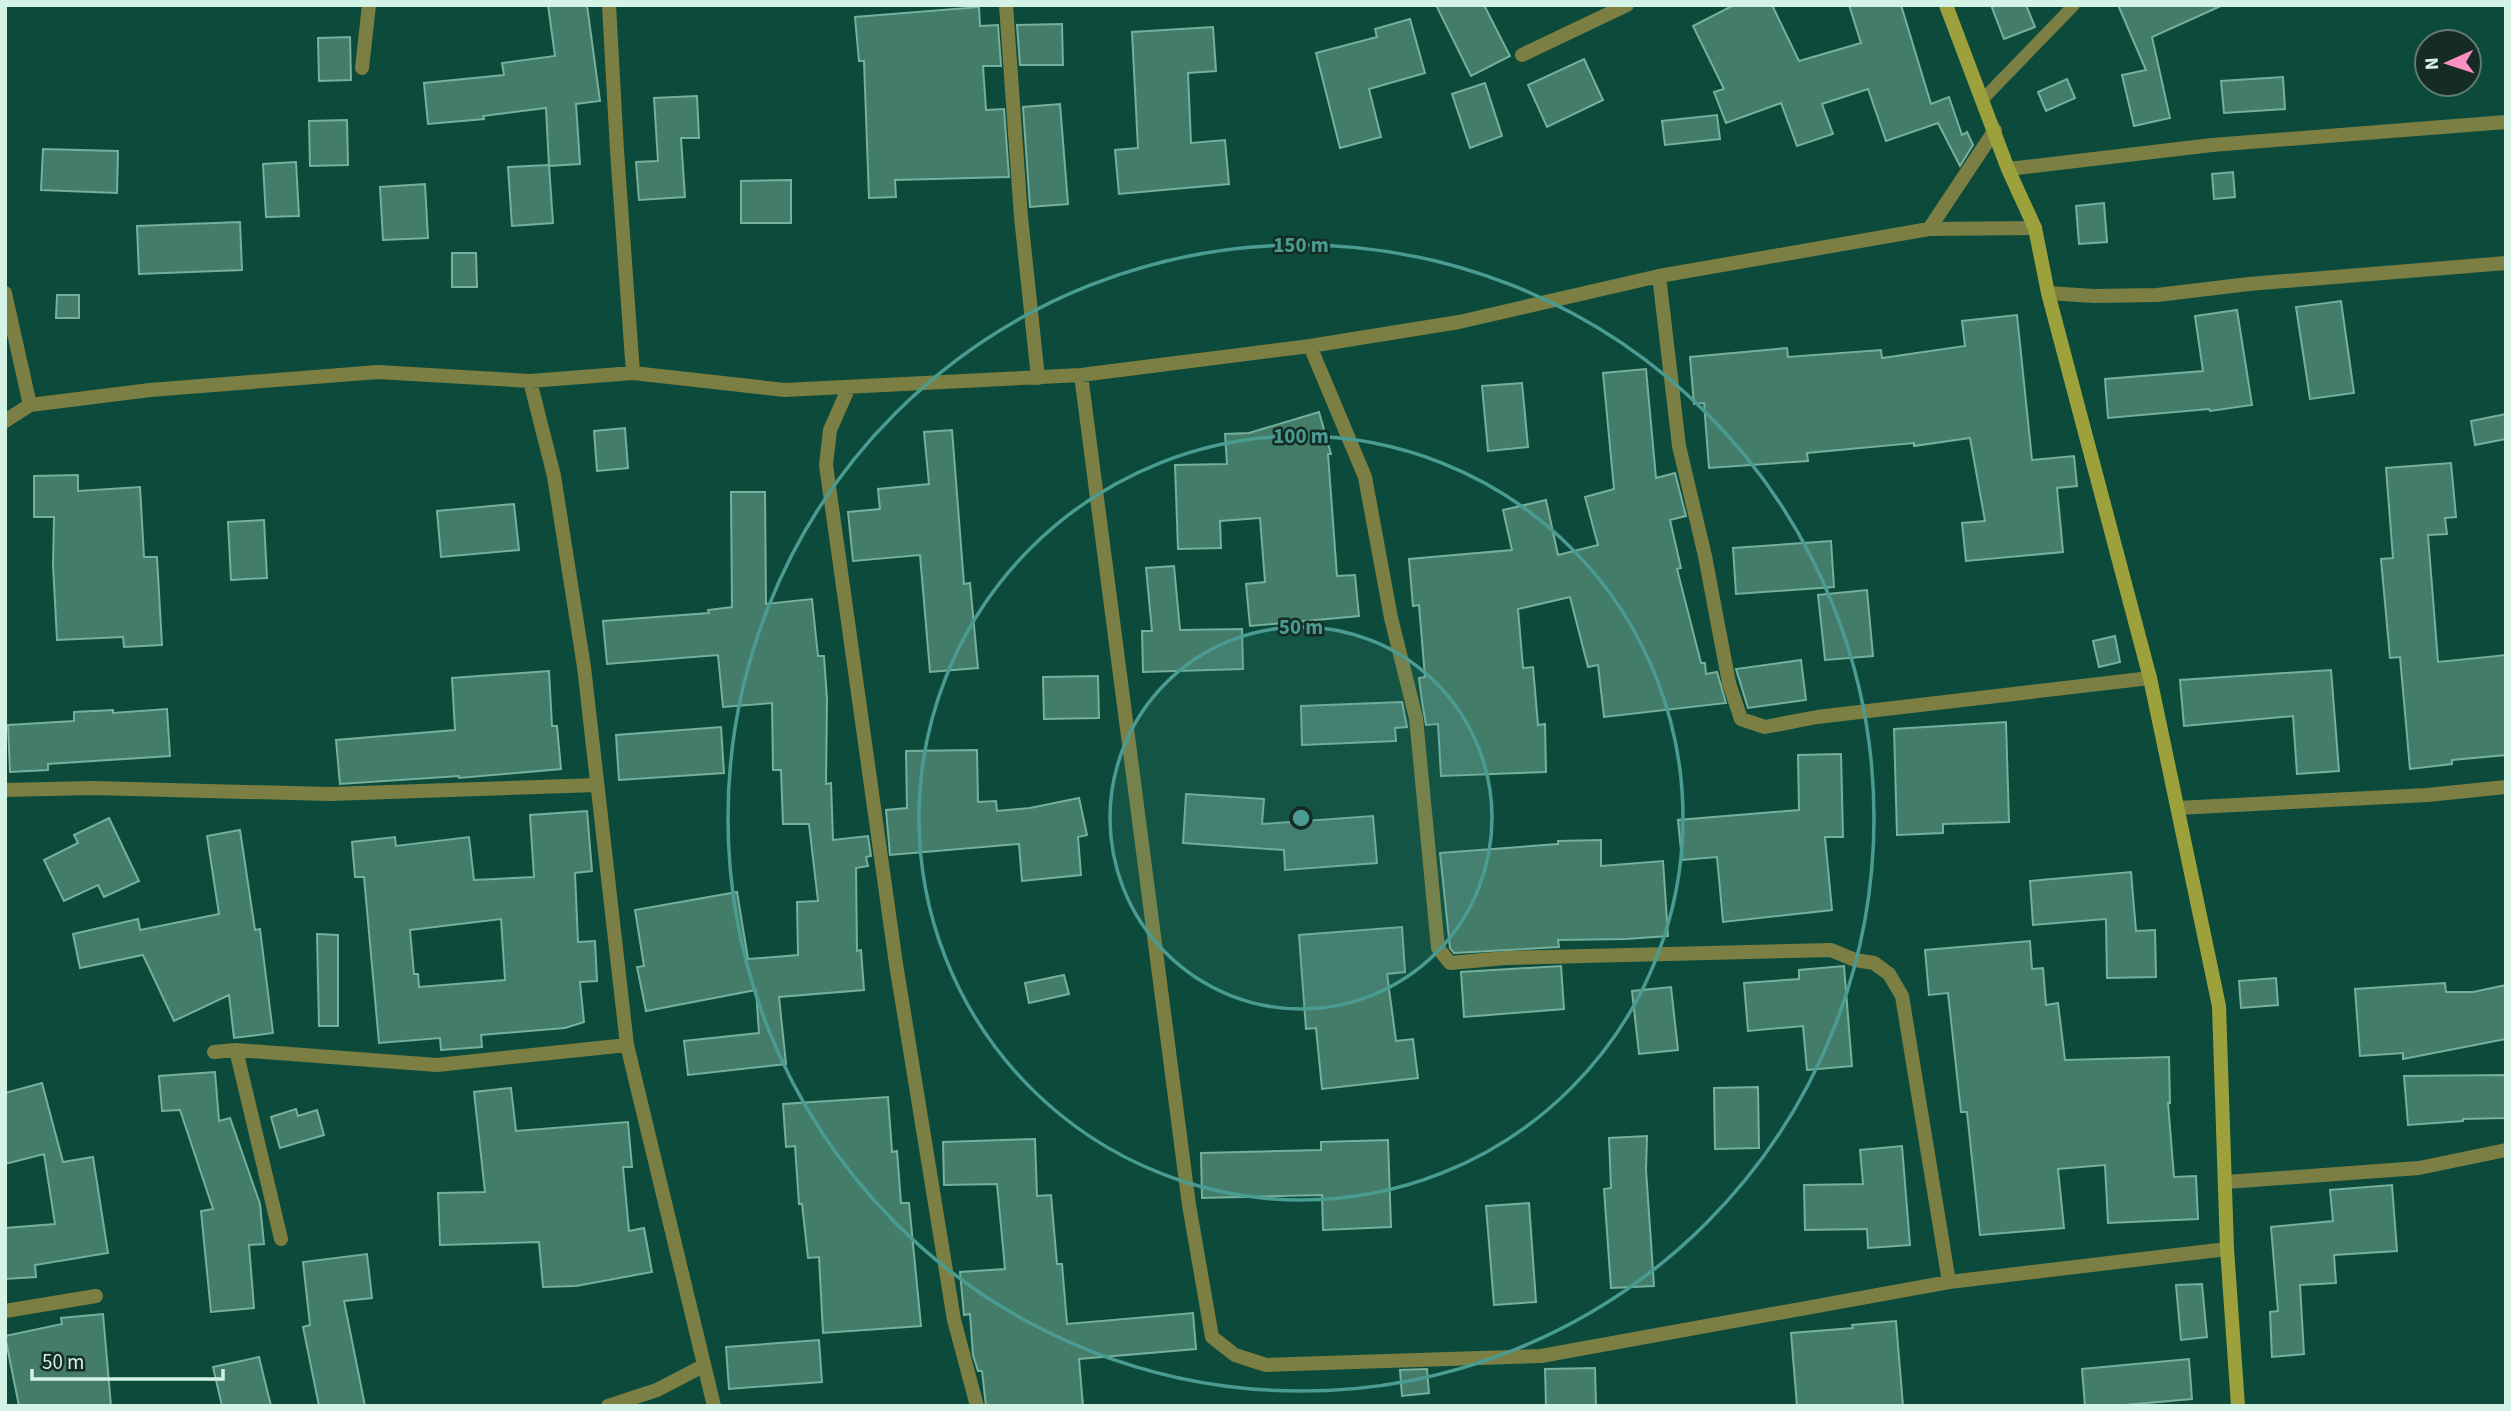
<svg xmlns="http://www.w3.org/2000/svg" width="2511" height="1411" viewBox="0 0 2511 1411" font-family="'Source Sans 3',sans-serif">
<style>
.building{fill:#447c6a;stroke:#76af9c;stroke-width:2;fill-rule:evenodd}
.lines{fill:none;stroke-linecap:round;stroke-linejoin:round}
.lane{stroke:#7c7f43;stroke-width:12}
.street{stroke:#7c7f43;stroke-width:14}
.secondary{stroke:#9da13c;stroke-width:14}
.ring{fill:none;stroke:#4a9b92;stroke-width:3.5}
.centre{fill:#4a9b92;stroke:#142c24;stroke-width:3.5}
.ring-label{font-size:21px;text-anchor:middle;font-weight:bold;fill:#4a9b92;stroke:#142c24;stroke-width:5;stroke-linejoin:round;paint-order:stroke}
</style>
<rect width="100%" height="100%" fill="#0c4b3b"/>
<!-- building -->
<path class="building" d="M548 5H587L600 101 576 104 580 164 549 166 546 108 483 116 484 119 428 124 424 83 504 75 502 63 555 56Z
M1436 5H1484L1510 56 1471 76Z
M1734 5H1772L1799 61 1861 43 1849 5H1901L1931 104 1949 97 1962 135 1967 132 1973 145 1960 166 1938 123 1886 141 1868 89 1822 104 1833 134 1797 146 1781 103 1726 123 1714 92 1724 89 1693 26Z
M1991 5H2026L2035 27 2004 39Z
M2118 5H2223L2152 37 2170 118 2134 126 2122 75 2146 70Z
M979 7 980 26 998 25 1001 66H983L986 110 1004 109 1009 177 895 180 896 197 869 198 864 61H859L855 17Z
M1410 19 1425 73 1369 89 1381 137 1340 148 1316 53 1377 37 1375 29Z
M1062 24 1063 65H1020L1017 25Z
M1213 27 1216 71 1188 73 1191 143 1225 140 1229 184 1119 194 1115 150 1138 148 1132 32Z
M350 37 351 80 319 81 318 38Z
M1584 59 1603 100 1547 127 1528 85Z
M2283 77 2285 109 2224 113 2221 81Z
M2067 79 2075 98 2046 111 2038 92Z
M1485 83 1502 136 1470 148 1452 94Z
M697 96 699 138H681L685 197 639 200 636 162 658 161 654 98Z
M1060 104 1068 204 1030 207 1023 107Z
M1717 115 1720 139 1665 145 1662 121Z
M347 120 348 165 310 166 309 121Z
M43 149 118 151 117 193 41 190Z
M296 162 299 216 266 217 263 164Z
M549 165 553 223 512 226 508 167Z
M2233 172 2235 197 2214 199 2212 174Z
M791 180V223H741V181Z
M425 184 428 238 383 240 380 187Z
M2104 203 2107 242 2079 244 2076 206Z
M240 222 242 270 139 274 137 226Z
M452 253H476L477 287H452Z
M57 295H79V318H56Z
M2341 301 2354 393 2310 399 2296 307Z
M2237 310 2252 405 2210 411 2209 409 2108 418 2105 379 2203 371 2195 316Z
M2017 315 2032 460 2074 456 2077 486 2057 488 2063 552 1966 561 1962 523 1985 521 1970 438 1914 446V443L1807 453 1808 461 1709 468 1704 403 1694 404 1690 357 1787 348 1788 357 1881 350 1882 358 1965 346 1962 321Z
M1646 369 1656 478 1675 473 1686 516 1670 520 1681 568 1677 569 1701 663H1705L1706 674 1717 672 1726 703 1604 717 1598 665 1588 667 1570 597 1518 609 1523 668 1533 667 1538 725 1545 724 1546 772 1441 776 1438 724 1426 725 1422 701 1419 678 1425 677 1419 605 1413 606 1409 559 1512 550 1503 510 1546 500 1558 555 1598 545 1585 497 1614 489 1603 373Z
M1522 383 1528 447 1488 451 1482 386Z
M1319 412 1331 454H1328L1337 576 1355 575 1359 616 1250 626 1246 584 1265 582 1260 518 1220 521 1221 548 1178 549 1175 465 1227 464 1225 434 1249 433Z
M2506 414V439L2475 445 2471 421Z
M625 428 628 468 597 471 594 431Z
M952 430 964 584 970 583 978 668 930 672 920 555 853 561 848 512 880 509 878 489 929 484 924 432Z
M2451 463 2456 517 2445 518 2447 534 2428 535 2438 662 2506 655V755L2452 760V764L2410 769 2400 657 2390 658 2381 559 2393 558 2386 468Z
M78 475V491L140 487 144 557H157L162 645 124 647 123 637 57 640 53 565 54 517H34V476Z
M731 492H765L766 604 812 599 818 656H824L827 699 826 784 831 783 833 840 868 836 871 856 866 857 868 866 856 868 857 951 861 950 864 990 779 997 786 1064 688 1075 684 1041 759 1033 756 990 646 1011 637 967 644 966 635 910 737 892 748 959 798 955 797 902 818 901 809 824H783L781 770H773L772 703 723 707 718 655 607 664 603 621 709 613 708 610 732 607Z
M514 504 519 550 441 557 437 511Z
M264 520 267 578 231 580 228 522Z
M1831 541 1834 587 1736 594 1733 548Z
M1174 566 1180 630 1242 629 1243 669 1143 672 1142 631H1152L1146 568Z
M1867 590 1873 656 1825 660 1818 595Z
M2115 636 2120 662 2099 667 2093 641Z
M1801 660 1806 700 1748 708 1736 669Z
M2331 670 2339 771 2297 774 2293 716 2184 726 2180 680Z
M549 671 552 726H557L561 769 459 778V776L340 784 336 740 455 730 452 678Z
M1098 676 1099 718 1044 719 1043 677Z
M1402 702 1407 727 1395 728 1396 741 1302 745 1301 706Z
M167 709 170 756 48 764V770L10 772 8 725 74 721V712L113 710V713Z
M2006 722 2009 822 1943 824V833L1897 835 1894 729Z
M721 727 724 773 619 780 616 735Z
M977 750 978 802 996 801 997 811 1030 808 1079 798 1087 835 1078 837 1081 875 1022 881 1019 844 890 855 886 810 907 808 906 751Z
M1841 754 1843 837H1825L1832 910 1723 922 1717 857 1682 860 1678 820 1799 810 1798 755Z
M1186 794 1264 799 1262 824 1373 816 1377 863 1285 870 1284 850 1183 843Z
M587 811 592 871 575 873 578 942 595 941 597 981 580 982 584 1022 565 1028 481 1035 482 1047 441 1050 440 1038 379 1043 364 877H355L352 842 395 837 396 846 469 837 474 880 534 877 530 815ZM501 919 505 980 419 987 418 974H414L410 930Z
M109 818 139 881 104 897 98 885 64 901 44 860 78 843 74 835Z
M240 830 255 930 260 929 273 1033 234 1038 229 995 174 1021 143 955 80 968 73 934 138 919 140 930 219 914 207 836Z
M1601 840V866L1663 861 1668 936 1626 939 1558 940 1559 947 1454 953 1450 948 1440 853 1558 844V841Z
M2131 872 2136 931 2155 930 2156 977 2107 978 2106 919 2033 925 2030 881Z
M1402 927 1405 972 1387 974 1396 1041 1413 1039 1418 1078 1322 1089 1316 1028 1306 1029 1299 935Z
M317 934 338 935V1026H319Z
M2030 941 2032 969 2043 968 2046 1005 2058 1003 2065 1060 2169 1057 2170 1103H2168L2174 1177 2196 1176 2198 1219 2108 1223 2105 1165 2058 1169 2064 1228 1980 1235 1967 1112H1961L1948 993 1929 995 1925 950Z
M1561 966 1564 1009 1464 1017 1461 972Z
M1844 966 1852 1066 1807 1070 1803 1026 1748 1031 1744 983 1799 979V970Z
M1064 975 1069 994 1029 1003 1025 983Z
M2276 978 2278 1005 2241 1008 2239 981Z
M2445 983 2446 992H2473L2506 985V1039L2403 1059V1053L2360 1056 2355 989Z
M1671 987 1678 1050 1639 1054 1632 991Z
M215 1072 219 1121 230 1118 260 1204 264 1244 249 1245 254 1308 211 1312 201 1211 213 1209 180 1110 162 1111 159 1076Z
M2506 1075V1118L2463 1119V1121L2408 1125 2404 1076Z
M42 1083 63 1162 93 1157 108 1253 35 1265 36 1277 5 1279V1228L55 1224 44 1154 5 1164V1093Z
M1758 1087 1759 1148 1715 1149 1714 1088Z
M511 1088 516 1131 628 1122 632 1167H623L629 1231 644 1228 652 1272 576 1286 543 1287 539 1242 440 1245 438 1193 485 1192 474 1092Z
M888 1097 892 1152 897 1151 901 1203H909L921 1326 823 1333 819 1257 808 1258 802 1204H799L795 1146 786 1147 783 1104Z
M296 1109 298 1116 317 1110 324 1135 280 1148 271 1117Z
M1647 1136 1646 1170 1654 1286 1611 1288 1604 1189 1611 1188 1609 1138Z
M1035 1139 1037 1196 1051 1195 1057 1264H1062L1067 1324 1193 1313 1196 1349 1079 1359 1083 1406H986L982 1371H978L973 1355 970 1314 964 1315 960 1272 1005 1269 997 1184 944 1185 943 1142Z
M1388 1140 1391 1227 1323 1230 1322 1195 1202 1198 1201 1153 1321 1150V1142Z
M1902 1146 1910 1245 1868 1248 1867 1229 1805 1230 1804 1185 1863 1184 1860 1150Z
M2392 1185 2397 1251 2334 1255 2336 1283 2300 1285 2304 1354 2272 1357 2270 1312 2278 1311 2271 1227 2333 1221 2330 1190Z
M1529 1203 1536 1302 1494 1305 1486 1206Z
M367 1254 372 1298 344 1301 365 1406H319L303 1327 310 1325 303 1262Z
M2202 1284 2207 1337 2181 1340 2176 1285Z
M103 1314 111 1406H19L5 1336 62 1324 61 1318Z
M1896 1321 1903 1406H1797L1791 1333 1853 1328 1852 1325Z
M819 1340 822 1382 729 1389 726 1347Z
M259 1357 271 1406H222L213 1367Z
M2189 1359 2192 1399 2113 1406H2085L2082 1369Z
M1595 1368 1596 1406H1546L1545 1369Z
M1427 1369 1429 1393 1402 1396 1400 1370Z"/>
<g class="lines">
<!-- lane -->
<path class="lane" d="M1983 99 2074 5"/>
<!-- street -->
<path class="street" d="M609 5 617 151 633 373
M1006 5 1021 217 1038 378
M1522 55 1627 5
M362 68 369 5
M2008 169 2212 145 2506 122
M1929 229 1995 130
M1659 276 1679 446 1705 556 1729 683 1741 719 1765 727 1817 717 2150 678
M5 293 30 405
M2048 293 2094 296 2157 295 2249 284 2506 263
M1310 346 1365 477 1391 618 1416 718 1438 948 1450 963 1506 958 1831 950 1855 960 1874 963 1889 974 1902 996 1949 1282
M1081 375 1189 1205 1212 1337 1235 1355 1266 1365 1541 1356 1949 1282 2227 1249
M530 381 554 476 584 667 627 1045 714 1406
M849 387 830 430 826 465 896 964 954 1320 977 1406
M5 421 30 405 150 390 378 372 530 381 633 373 785 390 1081 375 1310 346 1459 322 1659 276 1929 229 2035 228
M5 790 92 788 330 794 597 785
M2178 808 2427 795 2506 787
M236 1050 281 1239
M214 1052 236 1050 437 1065 627 1045
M2226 1182 2419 1168 2506 1150
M5 1311 96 1296
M608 1406 657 1390 703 1366"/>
<!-- secondary -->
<path class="secondary" d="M1946 5 2008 169 2035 228 2048 293 2150 678 2219 1006 2227 1249 2238 1406"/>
</g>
<!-- distance rings -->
<circle cx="1301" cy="818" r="191" fill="#4a9b92" fill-opacity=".12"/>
<g class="ring">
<circle cx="1301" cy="818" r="191"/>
<circle cx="1301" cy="818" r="382"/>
<circle cx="1301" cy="818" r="573"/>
</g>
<circle cx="1301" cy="818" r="10" class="centre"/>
<g class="ring-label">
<text x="1301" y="252">150 m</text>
<text x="1301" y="443">100 m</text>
<text x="1301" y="634">50 m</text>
</g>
<!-- border -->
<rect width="2511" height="1411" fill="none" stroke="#d5f2e7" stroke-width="14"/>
<!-- north arrow -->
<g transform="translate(2448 63) rotate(267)"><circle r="33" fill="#142c24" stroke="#617b72" stroke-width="2"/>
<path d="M0-5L12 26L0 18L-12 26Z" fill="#fc8fc2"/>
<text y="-10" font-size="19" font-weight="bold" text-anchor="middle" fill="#d5f2e7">N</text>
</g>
<!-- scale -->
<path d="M32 1369v10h191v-10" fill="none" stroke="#d5f2e7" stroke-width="3.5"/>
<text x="42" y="1369" font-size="21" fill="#d5f2e7" stroke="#142c24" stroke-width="5" paint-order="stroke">50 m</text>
</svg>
